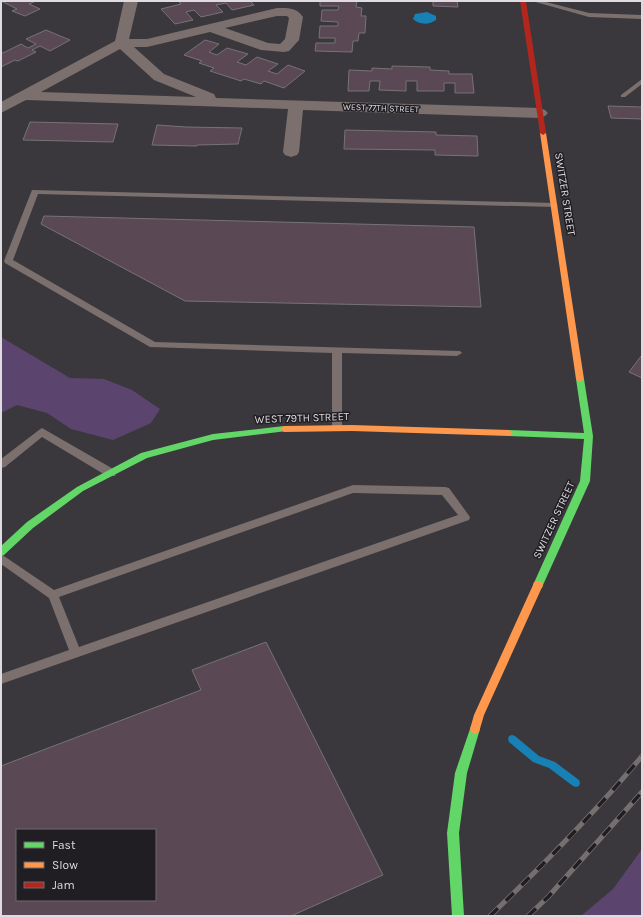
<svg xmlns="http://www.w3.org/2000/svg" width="643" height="917" viewBox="0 0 643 917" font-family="Karla,sans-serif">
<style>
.green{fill:#5b446e}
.water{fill:#1780b4}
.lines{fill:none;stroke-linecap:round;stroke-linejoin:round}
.stream{fill:#1780b4;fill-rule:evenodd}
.building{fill:#5a4954;stroke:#767376;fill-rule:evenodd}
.lane{fill:#7b706d;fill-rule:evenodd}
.street{fill:#7b706d;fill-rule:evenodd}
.fast{fill:#63d668;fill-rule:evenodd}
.slow{fill:#ff974d;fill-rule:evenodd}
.jam{fill:#b3261e;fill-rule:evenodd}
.rail-casing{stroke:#756f6f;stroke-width:5}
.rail{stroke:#201e22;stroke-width:3.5;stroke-dasharray:11;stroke-linecap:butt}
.labels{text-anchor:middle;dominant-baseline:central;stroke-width:3;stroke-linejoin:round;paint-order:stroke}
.far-street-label{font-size:9px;fill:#dedbe1;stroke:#201e22}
.street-label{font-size:11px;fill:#dedbe1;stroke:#201e22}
</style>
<rect width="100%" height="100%" fill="#3a383c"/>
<!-- green -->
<path class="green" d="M1 337 70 378 104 379 132 390 160 409 151 423 113 440 71 429 47 413 17 405 1 413Z
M642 849V916H581L613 889Z"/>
<!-- water -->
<path class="water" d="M427 12 436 16V20C429 25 419 25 413 19L415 14Z"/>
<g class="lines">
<!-- stream -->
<path class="stream" d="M512 735 515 736 539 756 555 762 579 780 580 783 579 786 576 787 573 786 549 768 533 762 509 742 508 739 509 736Z"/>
</g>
<!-- building -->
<path class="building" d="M1 1H36L29 4 40 9 25 16 12 11 17 9Z
M186 1H250L254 5 232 10 226 3 216 5 223 12 201 17 194 10 186 12 193 20 175 24 161 9 181 4 179 2Z
M320 1H357L356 7 362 8 361 16H366L365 33H359L358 41H353L352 52 315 51 316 43H335V38H319L320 26H338V22L321 21 322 10H338L339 6H320Z
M433 1H457L458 7 433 6Z
M46 30 70 40 50 51 40 46 32 50 36 52 18 61 15 60 1 67V52L3 53 21 44 28 48 36 44 26 39Z
M205 40 219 44 209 52 217 55 227 48 248 54 237 62 246 65 257 57 278 64 268 71 277 74 288 65 305 71 284 88 264 81 261 84 244 79 241 81 210 71 214 68 199 63 202 61 184 55Z
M392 66 430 67V70L449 71V74H472L474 93H455V83H444V91H417V81H406V91L379 90 380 81H370L369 91H348L349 70 372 71V68L392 69Z
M608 106 642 107V119L611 118Z
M30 122 118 124 113 142 23 140Z
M157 125 186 127 242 128 238 144 197 145V146L152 145Z
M345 130 436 132V135L477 136 478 156 435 155V150L344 149Z
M44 216 474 227 481 307 185 301 41 224Z
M642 355V378L629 372Z
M266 642 383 875 291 916H1V766L201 690 192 670ZM17 830H155V900H17Z"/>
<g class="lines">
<!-- lane -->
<path class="lane" d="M532 1H542L589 13 642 15V19L589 17Z
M642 79V84L625 97H621V95Z
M32 190 554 203 558 205 554 207 38 194 13 260 155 342 460 351 462 353 457 356 342 353V428L337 431 332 428V353L150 347 5 263 4 261Z
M42 428 115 470 116 473 115 476H107L42 437 5 467 1 468V459L39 430Z
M353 485 445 487 449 488 470 517 469 520 1 684V674L69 650 49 598 1 564V554L54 590ZM353 493 442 495 458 515 79 647 59 597Z"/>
<!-- street -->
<path class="street" d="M124 1H138L129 39H147L277 8C288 8 296 7 303 17L299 40 289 51 284 52 261 50 210 32 147 47H134L164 74 214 94 216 98 540 108 545 110 548 113 545 116 540 118 303 110 299 152 297 155 291 157 285 155 283 152 288 109 26 100 1 113V102L115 41ZM277 16H287L289 18 285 39 280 44 268 43 225 28ZM120 49 154 80 196 97 41 92Z"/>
<!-- fast -->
<path class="fast" d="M580 376 584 379 593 436 590 481 543 585 542 588 538 589 534 588 533 585 580 481 584 439 509 436 505 433 509 430 584 433 576 379Z
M284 426 287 427 288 429 287 431 213 440 147 458 83 491 33 528 4 555 1 556V546L27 522 77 487 141 453 213 434Z
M475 724 479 726 480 729 467 773 459 833 464 916H452L447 833 455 773 470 729 471 726Z"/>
<!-- slow -->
<path class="slow" d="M543 131 546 133 584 379 580 382 576 379 540 133Z
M352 425 509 430 513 433 509 436 352 431 284 432 280 429 284 426Z
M538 581 542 582 543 585 484 715 479 732 475 734 471 732 470 729 474 715 533 585 534 582Z"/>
<!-- jam -->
<path class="jam" d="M520 1H526L546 133 543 135 540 133Z"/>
<defs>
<path id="rail" d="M490 916C543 865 595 813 642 756
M528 916 548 897 642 792"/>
</defs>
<!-- rail casing -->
<use href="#rail" class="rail-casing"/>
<!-- rail -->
<use href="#rail" class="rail"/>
</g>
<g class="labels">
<!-- far-street labels -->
<g class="far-street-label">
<text transform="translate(381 108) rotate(2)">WEST 77TH STREET</text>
</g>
<!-- street labels -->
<g class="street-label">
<text transform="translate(565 194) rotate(81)">SWITZER STREET</text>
<text transform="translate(302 418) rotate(-2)">WEST 79TH STREET</text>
<text transform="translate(554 520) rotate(-65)">SWITZER STREET</text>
</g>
</g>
<!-- border -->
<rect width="643" height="917" fill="none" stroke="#dedbe1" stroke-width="4"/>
<!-- legend -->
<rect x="16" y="829" width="140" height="72" fill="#201e22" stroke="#6c6a6e"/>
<rect x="24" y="842" width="20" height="6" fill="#63d668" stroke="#6c6a6e"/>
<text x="52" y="849" font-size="12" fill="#dedbe1">Fast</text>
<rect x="24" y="862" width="20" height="6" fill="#ff974d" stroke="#6c6a6e"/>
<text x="52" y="869" font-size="12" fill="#dedbe1">Slow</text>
<rect x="24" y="882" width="20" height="6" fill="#b3261e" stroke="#6c6a6e"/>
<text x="52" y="889" font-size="12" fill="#dedbe1">Jam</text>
</svg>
